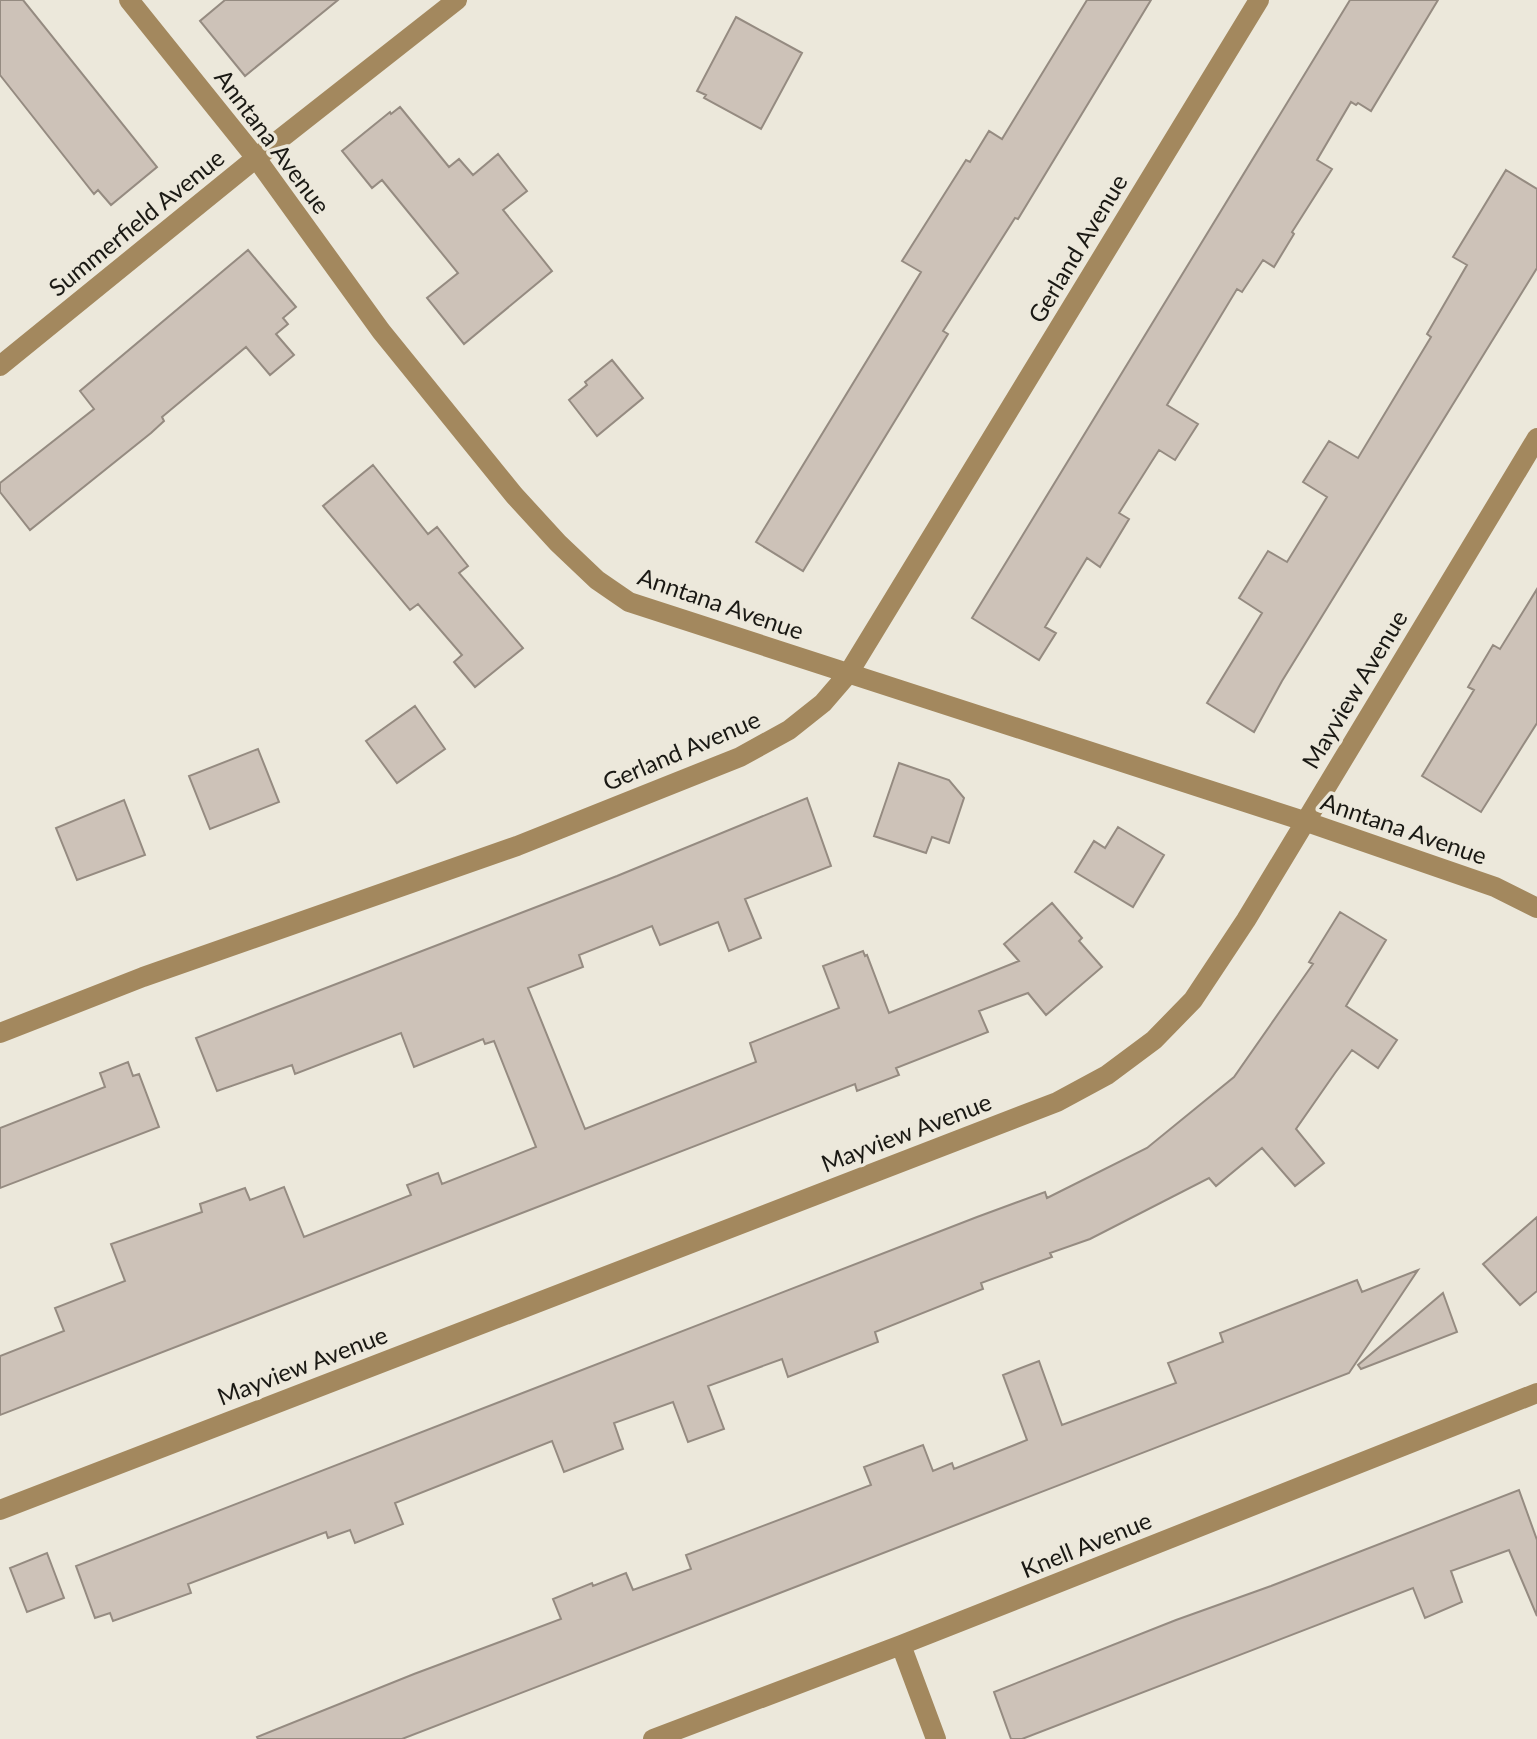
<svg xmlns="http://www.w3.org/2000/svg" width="1537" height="1739" viewBox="0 0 1537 1739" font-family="Lato,sans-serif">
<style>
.building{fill:#cdc2b8;stroke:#958b81;stroke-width:2}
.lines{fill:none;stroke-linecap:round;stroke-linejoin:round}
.minor{stroke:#a3885e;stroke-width:20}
.labels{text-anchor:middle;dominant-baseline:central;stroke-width:7;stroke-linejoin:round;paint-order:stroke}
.street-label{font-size:24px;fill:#1a1914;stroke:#ece8db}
</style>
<rect width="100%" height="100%" fill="#ece8db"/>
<!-- building -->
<path class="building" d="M0 0H23L157 167 111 205 98 190 94 194 0 75Z
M225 0H338L245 76 200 21Z
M1087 0H1151L1018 219 1015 218 943 331 948 334 803 571 756 542 921 272 902 261 966 160 970 162 989 131 1002 139Z
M1350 0H1438L1371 111 1358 103 1356 105 1351 102 1317 160 1332 169 1292 232 1294 234 1274 267 1263 260 1242 292 1237 289 1167 405 1198 424 1175 460 1159 450 1119 513 1129 519 1100 567 1087 558 1045 627 1056 633 1039 660 972 618Z
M736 17 802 53 761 129 704 98 706 95 697 91Z
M400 107 449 167 459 159 473 175 498 154 527 191 503 210 552 271 464 344 427 298 458 273 382 180 372 188 342 151 390 112 391 114Z
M1506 170 1537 189V268L1282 681 1254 732 1207 703 1262 613 1239 598 1268 551 1287 562 1327 497 1303 482 1329 441 1358 458 1431 337 1427 334 1467 265 1453 257Z
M248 250 296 307 283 318 288 324 276 334 294 355 270 375 246 347 162 417 164 421 151 433 30 530 0 492V483L94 409 80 391Z
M612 360 643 398 597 436 569 400 587 385 585 382Z
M373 465 428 534 437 527 468 566 459 573 523 648 475 687 454 662 462 655 418 604 410 610 323 506Z
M1537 589V723L1481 812 1422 776 1474 690 1468 687 1493 645 1500 649Z
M415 706 445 749 397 783 366 741Z
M258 749 279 802 210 829 189 776Z
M899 763 949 780 964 798 949 843 932 837 926 853 874 836Z
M807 798 831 866 745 899 761 938 729 951 718 922 660 945 652 926 579 955 583 967 528 988 585 1129 756 1062 750 1043 839 1008 823 966 863 951 865 956 867 955 889 1013 1019 961 1004 944 1052 903 1082 938 1079 941 1102 967 1046 1015 1028 993 979 1011 988 1032 896 1068 899 1075 857 1091 855 1084 0 1415V1356L64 1331 55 1308 125 1281 111 1244 202 1212 200 1204 245 1188 250 1200 284 1187 304 1237 411 1195 407 1185 438 1173 442 1184 536 1147 494 1041 485 1044 483 1039 414 1067 401 1033 295 1074 292 1065 217 1091 196 1038 617 876Z
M124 800 145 855 77 880 56 828Z
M1118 827 1164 855 1133 907 1075 872 1094 841 1105 848Z
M1340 912 1386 940 1346 1006 1397 1040 1378 1068 1352 1050 1335 1073 1296 1129 1324 1163 1295 1186 1262 1148 1216 1186 1209 1178 1090 1239 1050 1253 1052 1257 981 1283 983 1289 875 1332 878 1342 788 1377 782 1359 708 1386 724 1429 688 1442 673 1402 614 1423 623 1449 564 1472 552 1441 395 1503 403 1524 355 1543 350 1530 328 1538 326 1532 188 1584 191 1593 113 1621 110 1613 95 1618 76 1566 977 1217 1045 1192 1047 1198 1147 1148 1234 1077 1313 964 1309 962Z
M128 1062 133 1076 139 1074 159 1127 0 1188V1128L105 1087 100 1073Z
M1537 1217V1291L1520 1305 1483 1264Z
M1418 1270 1349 1373 402 1739H258L257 1737 414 1674 561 1619 553 1599 592 1583 593 1586 626 1573 633 1590 691 1569 686 1555 871 1485 864 1467 923 1445 933 1471 952 1463 954 1469 1027 1440 1003 1375 1039 1361 1062 1425 1176 1383 1168 1363 1223 1342 1220 1333 1357 1280 1362 1292Z
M1443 1293 1457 1332 1361 1369 1358 1365Z
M1519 1490 1537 1540V1616L1509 1550 1451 1571 1462 1602 1425 1618 1413 1588 1022 1739H1011L994 1692 1176 1620 1271 1586Z
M47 1553 64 1598 27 1612 10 1568Z"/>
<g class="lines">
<!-- minor -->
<path class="minor" d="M129 0 256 158 381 331 514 495 558 543 597 580 629 602 1304 821 1495 887 1537 908
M0 366 256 158 457 0
M0 1033 143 977 517 846 740 757 789 730 823 703 848 674 1259 0
M0 1510 1057 1102 1107 1075 1154 1040 1193 1000 1246 920 1537 438
M901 1645 936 1739
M653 1739 901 1645 1537 1393"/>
</g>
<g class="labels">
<!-- street labels -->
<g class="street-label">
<text transform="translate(273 141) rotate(53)">Anntana Avenue</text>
<text transform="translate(136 222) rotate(-39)">Summerfield Avenue</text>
<text transform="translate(1077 248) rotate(-59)">Gerland Avenue</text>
<text transform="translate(721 603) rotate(19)">Anntana Avenue</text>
<text transform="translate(1354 689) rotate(-59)">Mayview Avenue</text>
<text transform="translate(681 750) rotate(-23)">Gerland Avenue</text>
<text transform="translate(1404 828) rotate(19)">Anntana Avenue</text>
<text transform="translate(906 1132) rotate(-21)">Mayview Avenue</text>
<text transform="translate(302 1365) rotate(-21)">Mayview Avenue</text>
<text transform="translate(1086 1544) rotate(-22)">Knell Avenue</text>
</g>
</g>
</svg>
